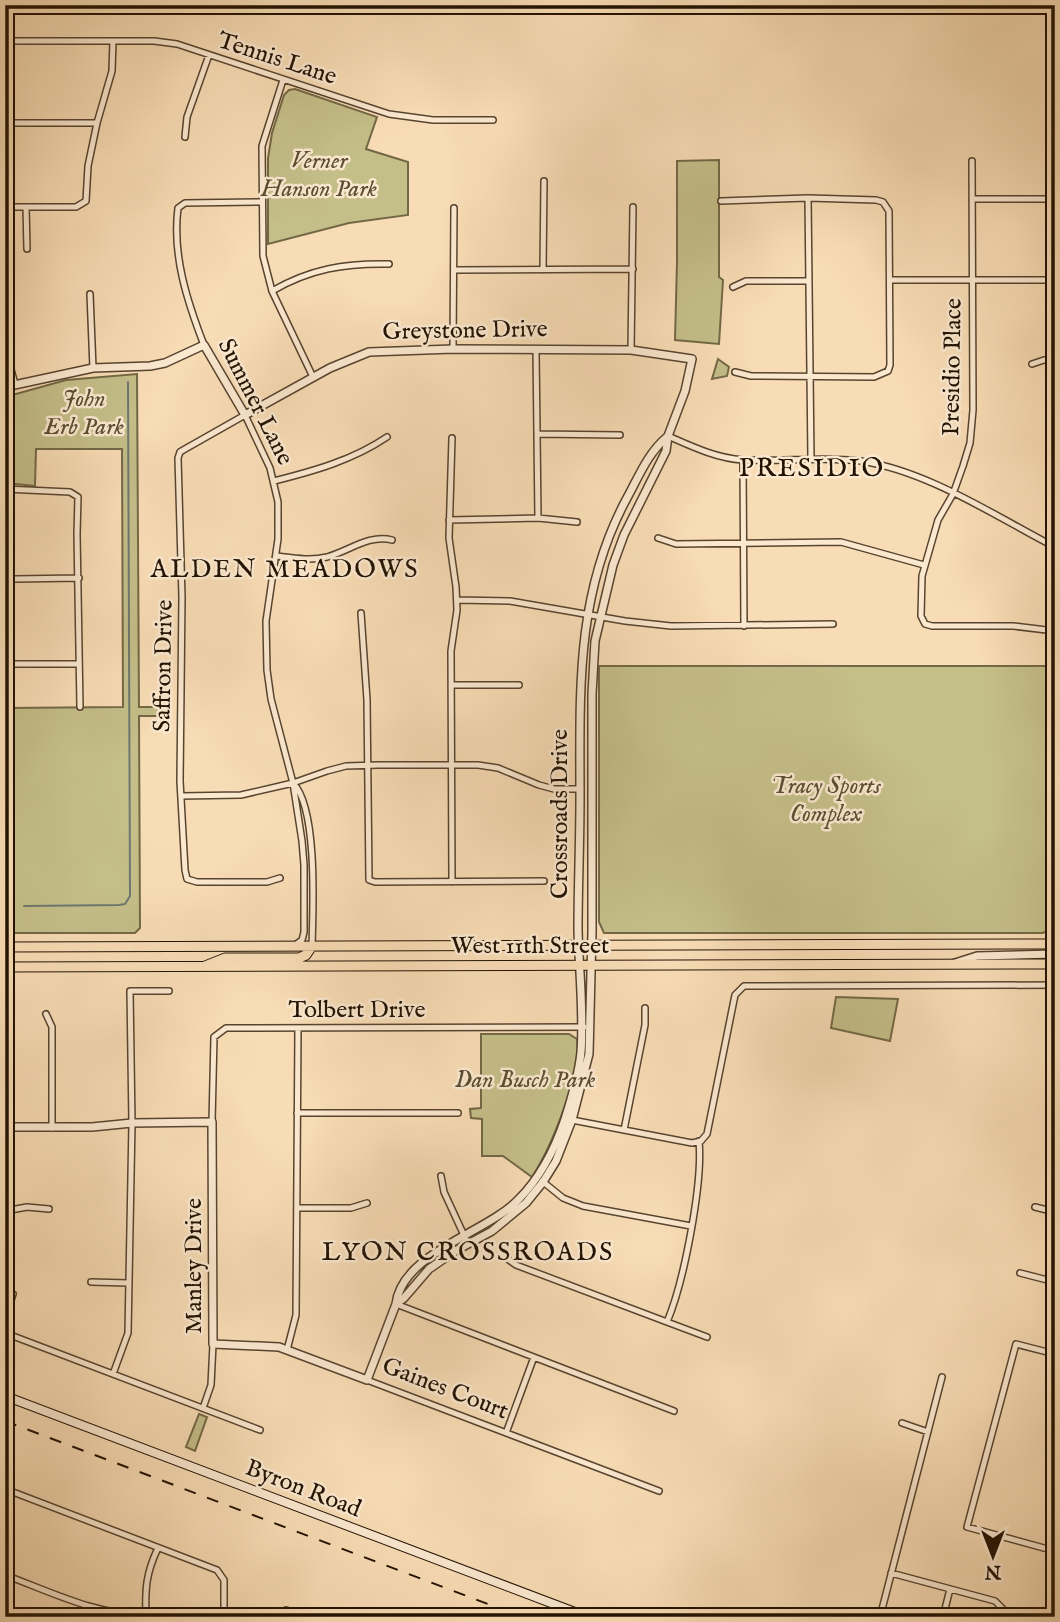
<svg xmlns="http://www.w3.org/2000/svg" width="1060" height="1622" viewBox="0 0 1060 1622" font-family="'IM FELL English',serif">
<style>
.green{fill:#c4be89;stroke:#736846;stroke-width:2}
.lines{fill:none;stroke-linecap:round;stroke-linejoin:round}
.stream{stroke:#6e776e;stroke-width:2}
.minor-casing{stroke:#58442f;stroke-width:8}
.tertiary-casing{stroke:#58442f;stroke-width:10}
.secondary-casing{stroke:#221202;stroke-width:10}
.primary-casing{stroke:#221202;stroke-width:11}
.minor{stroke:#fae8cf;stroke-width:5}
.tertiary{stroke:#fae8cf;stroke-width:7}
.secondary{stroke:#fae8cf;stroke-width:8}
.primary{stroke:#f8dcb5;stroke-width:9}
.rail{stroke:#221202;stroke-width:2;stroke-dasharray:12 12;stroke-linecap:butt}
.labels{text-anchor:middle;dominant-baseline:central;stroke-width:5;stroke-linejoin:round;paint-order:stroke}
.street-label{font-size:24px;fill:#221202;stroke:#fae8cf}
.park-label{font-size:24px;font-style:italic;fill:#5b4e31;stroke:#fae8cf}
.neighbourhood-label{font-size:26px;letter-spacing:2px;fill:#221202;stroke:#fae8cf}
</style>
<rect width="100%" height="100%" fill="#f8dcb5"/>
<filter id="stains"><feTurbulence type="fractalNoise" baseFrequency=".00286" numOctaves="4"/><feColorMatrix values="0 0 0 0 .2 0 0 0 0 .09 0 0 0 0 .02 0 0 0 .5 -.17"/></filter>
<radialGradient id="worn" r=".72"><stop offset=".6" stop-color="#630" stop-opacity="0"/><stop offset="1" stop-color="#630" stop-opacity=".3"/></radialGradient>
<!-- green -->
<path class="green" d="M295 89 377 117 366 149 408 162V215L349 223 268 244V158L272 133 284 95 289 90Z
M719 160V277L723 280 719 344 675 340 677 262V161Z
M718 359 729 367 727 376 712 379Z
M137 374 139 707H160V716H139L140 928 135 933H5V708L123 707 122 449H36L35 486 5 483V397L66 380Z
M599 666H1048L1054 730 1055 922 1053 928 1043 933H604L599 922Z
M836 997 898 999 890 1041 831 1028Z
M481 1034H569L577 1039C582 1073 551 1148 532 1177L503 1156H482V1119L471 1118 470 1109 481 1108Z
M199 1414 207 1417 195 1451 186 1447Z"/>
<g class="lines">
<!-- stream -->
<path class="stream" d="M24 906 119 905 125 904 130 896 128 382"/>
<defs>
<path id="minor" d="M5 41H154L177 44 389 114 433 120H493
M283 80 262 146 263 256 272 291 313 377
M5 123H97
M185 137 187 117 209 55
M972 161 973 410 970 443 963 466 953 494 938 520 922 576 921 616 925 624 932 626H1013L1055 631
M808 198 811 459
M972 199H1055
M721 201 808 198 876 200 883 202 889 211 890 365 888 371 874 377 751 376 735 372
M5 207H76L86 201 88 166 97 123 112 71 113 41
M26 207 27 249
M455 270 633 269
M543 270 544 181
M890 280H1055
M733 287 746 281H809
M272 291C310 269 345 263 389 264
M90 294 93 368
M204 345C187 301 172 255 178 208L185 203 261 202
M5 348 15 384
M453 349 454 208
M536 350 538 518
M631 350 633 207
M1032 364 1044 360H1055
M537 434 620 435
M668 436C693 447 716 458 743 460 782 462 822 456 861 461 928 471 995 516 1055 547
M452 438 449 538 456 587 457 610 451 651 452 882
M743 460 744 626
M274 481C314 471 353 460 387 437
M5 489 70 492 78 497 77 534 80 707
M449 520 538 518 577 522
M658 538 676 544 841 542 924 565
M276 556C293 558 310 561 327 557 349 551 369 534 392 540
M15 579 79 578
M457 600 510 601 625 621 671 626 833 624
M361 613 367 700 369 880 375 882 544 881
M1055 614 1051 656 1055 693
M5 664H79
M451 685H519
M293 783C318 808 313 910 312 946
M181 796 241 795 293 783 327 771 346 766 378 765H478L498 768 539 785 554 789H580
M280 878 267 882H197L187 879 185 870 180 781 182 597 178 458 180 452 185 449 245 415 270 468 278 502V539L266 621 267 670 271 699 293 783 302 841 304 865V932L302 940 295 945
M46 1014 52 1027V1128
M297 1113H458
M572 1120 692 1143 701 1141 707 1134 735 995 744 986 1055 985
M212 1122 214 1037 226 1028 584 1027
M624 1130 645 1025V1008
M441 1176 444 1192 468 1244
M542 1181 563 1198 583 1206 691 1226
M1035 1207 1055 1212
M297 1208H351L367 1203
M5 1211 27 1207 49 1209
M502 1255 516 1265 667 1322C684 1282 703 1183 699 1141
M1020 1273 1055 1282
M91 1282 128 1283
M396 1304 674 1411
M5 1319 13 1294
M667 1322 707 1337
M5 1333 260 1430
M287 1350 296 1315 298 1028
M1055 1354 1016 1344 967 1527 1055 1551
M113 1374 128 1333 132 1123 130 991H169
M367 1380 659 1491
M203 1408 211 1385 213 1344
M902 1423 928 1432
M506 1433 534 1357
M1055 1466 1051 1479 1055 1480
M5 1489 217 1570 224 1580V1617
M891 1573 995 1601 1003 1609V1617
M5 1575C51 1592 96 1615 146 1615
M286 1610 308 1617
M146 1617C145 1589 146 1573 158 1548
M880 1617 942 1377
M943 1617 950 1589"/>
<path id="tertiary" d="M5 387 93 368 150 366 165 363 204 345 245 415 330 368 369 352 453 349 631 350 692 359 685 391 668 436 666 451 624 535 613 565 595 641 592 694V932L589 1054 572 1120 556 1161 543 1182 526 1203 492 1231 455 1251 429 1269 404 1298 396 1304
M952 964 977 956 1055 954
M5 1127H92L132 1123 212 1122 213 1344 279 1347 367 1380 396 1304C402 1253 486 1233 518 1200 541 1177 555 1149 565 1119 572 1097 579 1074 581 1052 584 1011 579 971 578 930 578 886 580 842 580 798 580 692 575 594 627 498 639 476 648 453 667 437"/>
<path id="secondary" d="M5 1396 588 1617"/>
<path id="primary" d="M5 947 1055 944
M205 966 225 958H299L306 955 312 946
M5 967 1055 964"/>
</defs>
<!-- minor casing -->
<use href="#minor" class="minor-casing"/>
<!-- tertiary casing -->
<use href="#tertiary" class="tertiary-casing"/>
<!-- secondary casing -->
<use href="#secondary" class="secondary-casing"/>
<!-- primary casing -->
<use href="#primary" class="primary-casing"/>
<!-- minor -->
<use href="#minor" class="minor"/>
<!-- tertiary -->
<use href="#tertiary" class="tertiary"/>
<!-- secondary -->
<use href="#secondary" class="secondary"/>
<!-- primary -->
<use href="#primary" class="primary"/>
<!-- rail -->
<path class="rail" d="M5 1421 522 1617"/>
</g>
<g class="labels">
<!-- street labels -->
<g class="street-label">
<text transform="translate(277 59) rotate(18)">Tennis Lane</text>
<text transform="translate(465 331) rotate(-1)">Greystone Drive</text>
<text transform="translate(953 367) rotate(-89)">Presidio Place</text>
<text transform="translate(255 402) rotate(63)">Summer Lane</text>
<text transform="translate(164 666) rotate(-89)">Saffron Drive</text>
<text transform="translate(560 814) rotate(-90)">Crossroads Drive</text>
<text x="530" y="946">West 11th Street</text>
<text x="357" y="1010">Tolbert Drive</text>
<text transform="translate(194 1266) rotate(-90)">Manley Drive</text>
<text transform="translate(445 1389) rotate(21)">Gaines Court</text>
<text transform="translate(303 1489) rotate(21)">Byron Road</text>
</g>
<!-- park labels -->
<g class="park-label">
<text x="319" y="161">Verner<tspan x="319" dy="28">Hanson Park</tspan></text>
<text x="84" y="399">John<tspan x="84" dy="28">Erb Park</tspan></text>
<text x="826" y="786">Tracy Sports<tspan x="826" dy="28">Complex</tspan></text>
<text x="525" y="1080">Dan Busch Park</text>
</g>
<!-- neighbourhood labels -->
<g class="neighbourhood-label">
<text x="812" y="468">PRESIDIO</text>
<text x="285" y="569">ALDEN MEADOWS</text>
<text x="468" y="1252">LYON CROSSROADS</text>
</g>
</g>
<!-- margin -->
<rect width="1060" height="1622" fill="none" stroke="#f8dcb5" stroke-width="28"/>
<rect x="7" y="7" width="1046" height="1608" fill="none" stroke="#221202" stroke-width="3.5"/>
<rect x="14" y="14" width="1032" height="1594" fill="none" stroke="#221202" stroke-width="2"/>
<!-- north arrow -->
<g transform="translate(993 1556) rotate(180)" stroke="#fae8cf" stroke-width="5" paint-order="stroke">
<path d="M0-5L12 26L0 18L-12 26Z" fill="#221202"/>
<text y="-10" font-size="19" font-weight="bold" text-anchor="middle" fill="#221202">N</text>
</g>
<rect width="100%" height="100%" filter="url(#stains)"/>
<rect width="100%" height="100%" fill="url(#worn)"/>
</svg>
